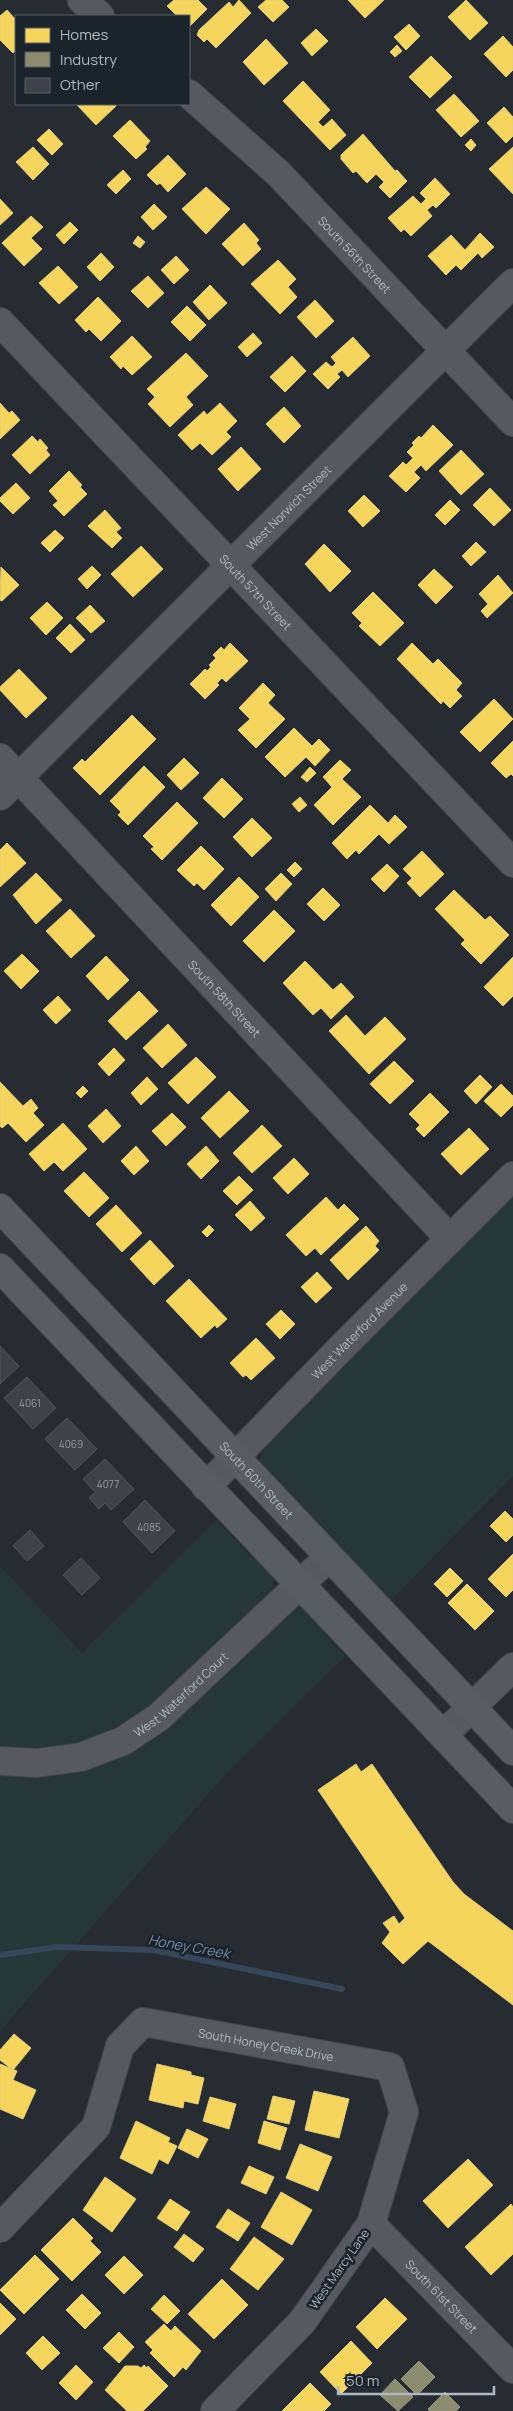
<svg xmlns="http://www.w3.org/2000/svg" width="513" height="2411" viewBox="0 0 513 2411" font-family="Manrope,sans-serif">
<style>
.green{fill:#253737}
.homes{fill:#f6d55c;stroke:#e1cd7b}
.industry{fill:#8c8c6e;stroke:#979a88}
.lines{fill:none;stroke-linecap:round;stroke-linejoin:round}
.stream{stroke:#354758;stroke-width:6}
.building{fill:#3e4348;stroke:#4e5459}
.minor-casing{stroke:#44484d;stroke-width:30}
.major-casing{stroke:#44494f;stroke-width:30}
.minor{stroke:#565a60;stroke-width:28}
.major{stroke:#585d62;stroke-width:28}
.labels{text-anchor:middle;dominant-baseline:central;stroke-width:5;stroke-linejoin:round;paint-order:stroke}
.number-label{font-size:10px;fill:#949ca4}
.street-label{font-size:12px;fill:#b0b9c3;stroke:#1b232b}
.water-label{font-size:14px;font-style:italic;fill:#728ca5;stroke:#1b232b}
</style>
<rect width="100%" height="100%" fill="#262c32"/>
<!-- green -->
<path class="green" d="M513 1194V1476L391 1600 289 1492 279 1491C253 1457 254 1463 280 1429Z
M216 1520 250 1556 258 1557 275 1577 271 1592C246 1616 221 1640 196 1664 131 1725 93 1753 0 1747V1566L82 1653Z
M302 1608 307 1609 326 1626V1637L345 1656 226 1774 0 2031V1774L123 1754 152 1739 181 1715 291 1611Z"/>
<!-- homes -->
<path class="homes" d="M174 0H198L207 9 189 27V16H177L167 6Z
M239 0 251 13 216 48 207 39 204 42 197 35 199 30 229 2 233 7Z
M266 0H282L289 7 273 22 258 7Z
M348 0H384L365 18Z
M466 0 488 23 470 40 448 17Z
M7 10 16 20V50L13 53 0 40V16Z
M409 24 420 36 406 50 394 37Z
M316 29 328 41 312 56 301 43Z
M503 36 513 47V70L506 77 484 54Z
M266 39 288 63 264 85 243 62Z
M397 45 402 51 395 57 390 52Z
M431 56 452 77 430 98 409 77Z
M303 81 330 110 318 122 323 127 332 119 346 135 330 150 283 101Z
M454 94 479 121 461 137 436 110Z
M79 104H114L116 106 96 125 77 105Z
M504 107 513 117V136L506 143 487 123Z
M130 120 150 141 145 147 147 149 136 159 113 136Z
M49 129 63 144 52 155 37 140Z
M363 134 395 171 397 170 407 181 390 198 379 187 384 182 376 174 367 183 356 171 353 173 341 159V155Z
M471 139 476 145 471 151 465 145Z
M33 147 49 164 33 180 16 162Z
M513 147V194L489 169Z
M168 155 186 174 168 192 160 183 157 185 147 175Z
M123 170 131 179 116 194 107 185Z
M435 178 450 194 436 208 433 205 427 210 432 216 411 236 404 229 401 232 388 218 413 196 421 204 426 199 420 193Z
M206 187 230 209 206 234 182 209Z
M0 199 13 213 0 225Z
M154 204 167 217 153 230 141 217Z
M31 216 43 227 31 238 42 249 24 266 2 243Z
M70 222 78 230 64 244 56 235Z
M244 223 259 240 256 243 261 249 243 266 222 244Z
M480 233 494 247 482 258 478 253 461 270 456 265 446 275 428 256 451 235 465 250Z
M138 236 145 242 140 248 133 243Z
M101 253 114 267 100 281 87 267Z
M176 256 189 270 174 284 161 270Z
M278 260 296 279 288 287 297 297 280 314 251 284Z
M58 266 78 287 59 304 39 283Z
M148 276 164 293 148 308 131 291Z
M210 285 227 303 209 320 193 302Z
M98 297 121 321 101 341 89 329 86 332 75 320Z
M315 300 334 321 316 338 297 317Z
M187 306 206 325 190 341 171 322Z
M253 333 262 343 247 357 238 347Z
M132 336 152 357 132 375 123 366 121 369 110 357Z
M353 337 370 356 348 377 342 370 337 374 340 377 328 389 313 374 326 362 332 367 336 363 331 357Z
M186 353 208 376 186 397 193 405 170 427 148 404 155 397 147 389Z
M292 356 306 371 285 392 270 377Z
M0 403 9 413 12 411 20 420 0 439Z
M220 403 237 421 226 432 231 437 212 455 200 443 192 450 178 435 204 411 207 415Z
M284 407 301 426 284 443 266 424Z
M433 425 453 445 426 471 421 465 414 472 420 478 406 492 389 476 403 462 406 465 413 458 407 452 414 445 412 443 419 436 421 438Z
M32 436 38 442 40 439 48 448 46 450 50 455 30 474 12 455Z
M241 447 261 469 238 491 218 469Z
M461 450 484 474 461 495 439 471Z
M69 471 82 485 80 487 87 494 64 516 53 505 58 501 49 491Z
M16 483 30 498 13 514 0 501V498Z
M490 488 511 510 494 526 473 505Z
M364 495 380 511 363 527 348 511Z
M450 500 460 510 445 525 435 515Z
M105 510 121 528 116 532 122 538 112 548 88 526Z
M55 530 64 538 50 552 41 543Z
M476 542 486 552 471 566 462 556Z
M324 544 351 571 330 592 305 564Z
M141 546 163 569 133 597 111 574Z
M92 566 101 575 87 589 78 579Z
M1 567 19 585 2 601 0 600Z
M434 569 453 587 436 604 418 585Z
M498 575 513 593 487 618 481 611 488 604 479 594Z
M373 592 404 623 380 646 359 626 362 623 352 613Z
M47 602 63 618 46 635 30 618Z
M90 605 105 621 91 633 76 618Z
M70 624 85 640 71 653 56 638Z
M230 643 248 661 226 682 222 678 217 683 219 685 205 699 190 684 205 669 207 671 211 667 209 665 216 658 213 655 221 647 224 650Z
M412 643 433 664 438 659 462 683 456 690 462 696 450 708 443 701 441 704 397 659Z
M19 669 47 698 26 718 0 690V687Z
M263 683 275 695 268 703 285 719 256 748 238 730 250 719 239 708Z
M494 699 513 719 480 752 460 732Z
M132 715 156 739 100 795 73 768 82 759 85 762Z
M294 728 312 746 319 739 330 750 315 766 306 757 285 777 265 757Z
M513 741V776L511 774 506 778 491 763Z
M184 758 199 773 181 790 167 775Z
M340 760 351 770 342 779 361 797 333 825 314 805 332 787 323 777Z
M144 766 165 787 128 825 118 815 121 812 110 801Z
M310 767 316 773 307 782 301 777Z
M222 778 243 799 224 818 203 798Z
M300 797 307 805 299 812 292 804Z
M177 802 198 823 162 860 151 849 154 847 143 836Z
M370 805 388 823 395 815 407 827 389 844 379 834 359 854 356 850 347 859 332 843Z
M252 818 272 838 252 857 233 837Z
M7 843 26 863 0 887V850Z
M201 846 224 869 204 890 197 883 194 886 177 870Z
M422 851 444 874 420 897 407 883 412 878 403 869Z
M295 862 302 869 294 877 287 870Z
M387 864 399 876 384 892 371 879Z
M36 873 62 900 36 924 13 895Z
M281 873 292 884 276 901 265 889Z
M239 877 259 897 231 926 211 905Z
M323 888 340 905 324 921 307 904Z
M454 890 485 920 490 916 509 935 481 964 461 944 465 940 435 909Z
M70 909 95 936 71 958 46 931Z
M274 910 295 931 264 962 243 941Z
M22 954 39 971 21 989 4 971Z
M106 956 129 980 108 1000 86 976Z
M513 957V996L503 1006 484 987Z
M305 961 333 990 341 983 354 997 331 1019 321 1008 313 1015 283 983Z
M139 991 158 1011 126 1040 108 1021Z
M58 996 71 1010 56 1024 43 1010Z
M346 1015 365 1036 385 1017 406 1039 369 1074 329 1031Z
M168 1024 187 1045 162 1068 143 1048Z
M114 1048 125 1060 109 1076 98 1064Z
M196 1057 216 1077 188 1104 168 1083Z
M394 1061 414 1081 390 1104 370 1084Z
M480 1075 492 1087 476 1104 464 1091Z
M147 1077 158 1089 141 1105 131 1093Z
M0 1082 23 1106 31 1099 38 1108 33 1113 44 1125 26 1142 8 1123 2 1128 0 1126Z
M501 1084 513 1096V1105L501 1117 484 1101Z
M83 1086 88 1091 81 1098 76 1093Z
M229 1091 249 1111 220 1138 201 1118Z
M430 1093 449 1112 424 1137 416 1129 420 1125 409 1114Z
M106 1109 121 1126 103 1143 88 1126Z
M172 1113 186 1127 166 1146 152 1131Z
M63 1123 87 1149 63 1171 54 1162 44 1171 29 1154Z
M262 1125 282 1146 252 1173 233 1153Z
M469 1128 489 1149 461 1175 441 1154Z
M136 1146 149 1161 134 1175 121 1161Z
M206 1146 219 1161 201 1179 187 1164Z
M294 1158 309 1174 288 1194 273 1178Z
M84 1172 109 1198 89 1217 64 1191Z
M239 1176 253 1190 237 1205 223 1191Z
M326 1197 338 1210 344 1204 359 1219 321 1255 315 1248 306 1256 286 1235Z
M250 1201 265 1218 251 1231 235 1215Z
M116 1205 142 1233 122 1252 96 1224Z
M209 1225 214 1230 207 1237 202 1232Z
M366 1226 379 1241 375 1246 379 1250 348 1280 330 1260Z
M150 1240 174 1266 154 1285 130 1259Z
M317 1272 332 1288 316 1303 301 1287Z
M189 1279 227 1319 217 1328 215 1325 201 1338 166 1301Z
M281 1310 295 1324 280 1339 266 1324Z
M256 1338 275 1358 251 1380 246 1375 243 1377 230 1363Z
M505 1511 513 1519V1535L506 1542 490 1526Z
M513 1554V1590L506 1597 488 1579Z
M450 1568 463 1581 447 1597 434 1584Z
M467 1584 494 1611 475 1630 448 1603Z
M356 1764 361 1772 372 1764 453 1882 464 1894 513 1931V2005L428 1941 403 1964 382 1943 390 1932 383 1923 394 1916 399 1924 405 1918 318 1790Z
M14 2034 31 2048 13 2070 0 2060V2050Z
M0 2064 17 2071 13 2080 36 2090 23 2119 0 2109Z
M157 2064 191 2072V2075L204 2078 198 2104 184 2101 183 2108 149 2100Z
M314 2091 349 2099 339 2138 305 2130Z
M273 2096 295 2101 289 2124 267 2119Z
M210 2097 236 2104 229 2129 203 2121Z
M136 2121 170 2138 168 2142 177 2146 168 2164 159 2159 152 2174 120 2158Z
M264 2121 287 2128 280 2150 258 2143Z
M187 2129 208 2139 198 2158 178 2148Z
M300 2144 332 2157 318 2191 286 2178Z
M468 2159 493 2185 448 2228 423 2201Z
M249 2166 274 2177 266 2194 241 2183Z
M105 2177 136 2199 112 2232 83 2210Z
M281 2192 312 2210 292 2245 261 2227Z
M170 2199 190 2212 177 2231 157 2218Z
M511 2204 513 2207V2254L491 2275 465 2247Z
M228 2209 250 2223 238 2241 216 2227Z
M73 2218 93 2238 90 2241 101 2252 72 2281 41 2250Z
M184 2234 204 2249 193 2262 174 2247Z
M254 2237 284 2259 258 2290 230 2269Z
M35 2255 59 2279 24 2314 0 2290Z
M124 2256 143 2275 124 2294 105 2275Z
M222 2279 248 2305 214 2339 188 2314Z
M82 2294 101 2313 85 2329 66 2310Z
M164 2295 180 2311 167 2324 151 2309Z
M385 2298 407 2319 377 2349 356 2327Z
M0 2303 16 2319 0 2335Z
M164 2324 171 2331 175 2326 201 2351 186 2370 183 2367 174 2377 150 2353 153 2350 145 2342Z
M119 2332 134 2347 119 2363 103 2348Z
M43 2336 60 2353 42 2370 26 2353Z
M351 2341 372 2363 341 2394 320 2372Z
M76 2365 93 2382 76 2400 59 2383Z
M144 2365 147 2368 148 2366 168 2386 143 2411H127L105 2390 125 2366H138L141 2368Z
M310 2383 331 2404 324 2411H282Z"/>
<!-- industry -->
<path class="industry" d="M419 2361 435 2377 417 2395 401 2379Z
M395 2379 413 2397 398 2411 380 2395Z
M445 2392 460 2407 456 2411H430L428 2409Z"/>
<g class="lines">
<!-- stream -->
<path class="stream" d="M0 1955 57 1947 153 1950 342 1989"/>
</g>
<!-- building -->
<path class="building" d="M0 1346 19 1366 0 1384Z
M27 1377 56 1408 33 1429 4 1398Z
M67 1418 97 1449 75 1470 45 1439Z
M105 1459 134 1489 111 1510 105 1503 99 1509 89 1498 95 1492 83 1479Z
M145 1500 175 1531 152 1553 123 1522Z
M30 1530 44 1546 27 1561 13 1546Z
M81 1558 100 1578 82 1595 63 1575Z"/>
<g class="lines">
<defs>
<g id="minor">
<path d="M82 0 100 16"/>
<path id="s1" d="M189 94 279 174 513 422"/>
<path id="s2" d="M0 322 513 863"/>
<path id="s3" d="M0 758 450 1239"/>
<path id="s4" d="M0 796 513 283"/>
<path id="s5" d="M206 1487 342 1347 513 1176"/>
<path d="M443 1735 513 1667"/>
<path id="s6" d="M0 1761 37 1763 81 1757 123 1741 159 1717 329 1557"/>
<path id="s7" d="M371 2224 513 2369"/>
<path id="s8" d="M0 2228 96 2127 120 2046 143 2022 390 2067 404 2112 371 2224 302 2322 215 2411"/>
</g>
<g id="major">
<path id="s9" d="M0 1208 513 1751"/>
<path d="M0 1268 513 1809"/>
</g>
</defs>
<!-- minor casing -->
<use href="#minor" class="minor-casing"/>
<!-- major casing -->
<use href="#major" class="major-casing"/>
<!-- minor -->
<use href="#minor" class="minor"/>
<!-- major -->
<use href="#major" class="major"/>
</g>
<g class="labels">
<!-- number labels -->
<g class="number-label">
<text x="30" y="1403">4061</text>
<text x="71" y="1444">4069</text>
<text x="108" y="1484">4077</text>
<text x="149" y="1527">4085</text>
</g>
<!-- street labels -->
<g class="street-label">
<text stroke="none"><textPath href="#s1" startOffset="231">South 56th Street</textPath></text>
<text stroke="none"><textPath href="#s4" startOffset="408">West Norwich Street</textPath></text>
<text stroke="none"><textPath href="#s2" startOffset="372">South 57th Street</textPath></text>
<text stroke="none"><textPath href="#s3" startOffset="329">South 58th Street</textPath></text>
<text stroke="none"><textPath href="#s5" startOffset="219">West Waterford Avenue</textPath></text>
<text stroke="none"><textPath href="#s9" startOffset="374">South 60th Street</textPath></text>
<text stroke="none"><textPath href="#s6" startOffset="201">West Waterford Court</textPath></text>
<text stroke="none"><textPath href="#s8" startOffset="382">South Honey Creek Drive</textPath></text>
<text transform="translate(339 2269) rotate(-55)">West Marcy Lane</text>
<text stroke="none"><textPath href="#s7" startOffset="101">South 61st Street</textPath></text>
</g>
<!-- water labels -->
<g class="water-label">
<text transform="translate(189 1946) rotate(10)">Honey Creek</text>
</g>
</g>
<!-- legend -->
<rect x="15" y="15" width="175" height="90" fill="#1b232b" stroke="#575f68"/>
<rect x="25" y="28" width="25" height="15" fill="#f6d55c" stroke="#575f68"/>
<text x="60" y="40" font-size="15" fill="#b0b9c3">Homes</text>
<rect x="25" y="52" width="25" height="15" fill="#8c8c6e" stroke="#575f68"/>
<text x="60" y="65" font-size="15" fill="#b0b9c3">Industry</text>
<rect x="25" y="78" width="25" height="15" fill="#3e4348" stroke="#575f68"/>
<text x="60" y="90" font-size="15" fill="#b0b9c3">Other</text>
<!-- scale -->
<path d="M338 2386v8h156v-8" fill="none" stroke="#b0b9c3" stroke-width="2.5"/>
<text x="346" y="2386" font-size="15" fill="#b0b9c3" stroke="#1b232b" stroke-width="4" paint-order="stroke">50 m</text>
</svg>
